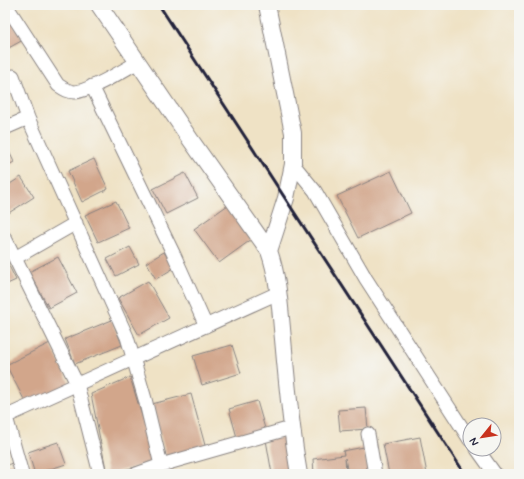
<svg xmlns="http://www.w3.org/2000/svg" width="524" height="479" viewBox="0 0 524 479" font-family="Mynerve,sans-serif">
<style>
.building{fill:#d2a68b}
.lines{fill:none;stroke-linecap:round;stroke-linejoin:round}
.minor-casing{stroke:#888280;stroke-width:15}
.tertiary-casing{stroke:#888280;stroke-width:18}
.minor{stroke:#fff;stroke-width:13}
.tertiary{stroke:#fff;stroke-width:16}
.rail{stroke:#22223b;stroke-width:3}
</style>
<rect width="100%" height="100%" fill="#f6f6f2"/>
<filter id="ink" filterUnits="userSpaceOnUse"><feTurbulence type="fractalNoise" baseFrequency=".025" numOctaves="2"/><feDisplacementMap in="SourceGraphic" scale="8" xChannelSelector="R" yChannelSelector="G"/><feConvolveMatrix kernelMatrix="1 2 1 2 8 2 1 2 1" color-interpolation-filters="sRGB"/></filter>
<filter id="wash" filterUnits="userSpaceOnUse"><feTurbulence type="fractalNoise" baseFrequency=".012" numOctaves="4" result="noise"/><feDisplacementMap in="SourceGraphic" scale="16" xChannelSelector="R" yChannelSelector="G"/><feGaussianBlur stdDeviation="0.9" result="paint"/><feColorMatrix in="noise" values="0 0 0 0 0 0 0 0 0 0 0 0 0 0 0 0 0 1.4 0 .05"/><feComposite in="paint" operator="in"/></filter>
<g filter="url(#wash)">
<rect width="100%" height="100%" fill="#efe2c5"/>
<g id="blocks">
<!-- building -->
<path class="building" d="M5 10 23 40 5 50Z
M5 143 14 162 5 167Z
M94 159 108 189 82 202 68 171Z
M391 171 411 213 358 238 337 196Z
M185 173 198 198 166 214 153 189Z
M21 177 34 197 7 214 5 212V187Z
M116 201 129 228 98 242 85 215Z
M228 205 252 239 219 263 194 229Z
M130 247 139 264 116 276 107 259Z
M164 252 174 268 156 279 146 263Z
M58 257 77 293 49 308 29 272Z
M5 258 16 280 5 285Z
M148 281 169 318 139 335 118 298Z
M112 320 122 345 75 364 65 339Z
M50 343 71 386 28 407 6 365Z
M232 345 241 373 202 385 193 356Z
M130 377 156 462 107 474 91 394Z
M191 394 206 449 167 460 152 404Z
M257 401 266 432 238 441 229 409Z
M366 408 368 429 340 431 338 410Z
M287 436 293 474H272L266 440Z
M5 437 11 448 5 450Z
M420 437 427 474H389L383 444Z
M58 442 66 464 35 474 28 452Z
M364 447 369 474H348L345 458 346 474H314L313 459 344 455 343 451Z
M12 463 16 474H5V466Z"/>
</g>
</g>
<g filter="url(#ink)">
<use href="#blocks" fill-opacity="0" stroke="#888280" stroke-width="1"/>
<g class="lines">
<defs>
<path id="minor" d="M6 5 58 85C64 89 68 92 75 92 90 91 124 70 138 62
M13 76 28 118 127 337 145 399 161 465
M92 86 174 255 206 326
M5 128 28 118
M293 164 315 191 366 279 470 440
M5 238 77 384 100 474
M15 258 76 223
M5 417 278 293
M6 417 22 474
M368 434 375 474
M477 449 495 474
M136 474 161 465 291 428"/>
<path id="tertiary" d="M99 5 190 139 269 251C279 279 280 310 283 339 287 385 291 429 299 474
M267 5 293 133V164L286 198 269 251"/>
</defs>
<!-- minor casing -->
<use href="#minor" class="minor-casing"/>
<!-- tertiary casing -->
<use href="#tertiary" class="tertiary-casing"/>
<!-- minor -->
<use href="#minor" class="minor"/>
<!-- tertiary -->
<use href="#tertiary" class="tertiary"/>
<!-- rail -->
<path class="rail" d="M159 5 465 474"/>
</g>
</g>
<!-- margin -->
<rect width="524" height="479" fill="none" stroke="#f6f6f2" stroke-width="20"/>
<!-- north arrow -->
<g transform="translate(482 437) rotate(240)"><circle r="19" fill="#f6f6f2" stroke="#a1a1a9"/>
<path d="M0-3L7 15L0 10L-7 15Z" fill="#c8321e"/>
<text y="-6" font-size="11" font-weight="bold" text-anchor="middle" fill="#22223b">N</text>
</g>
</svg>
